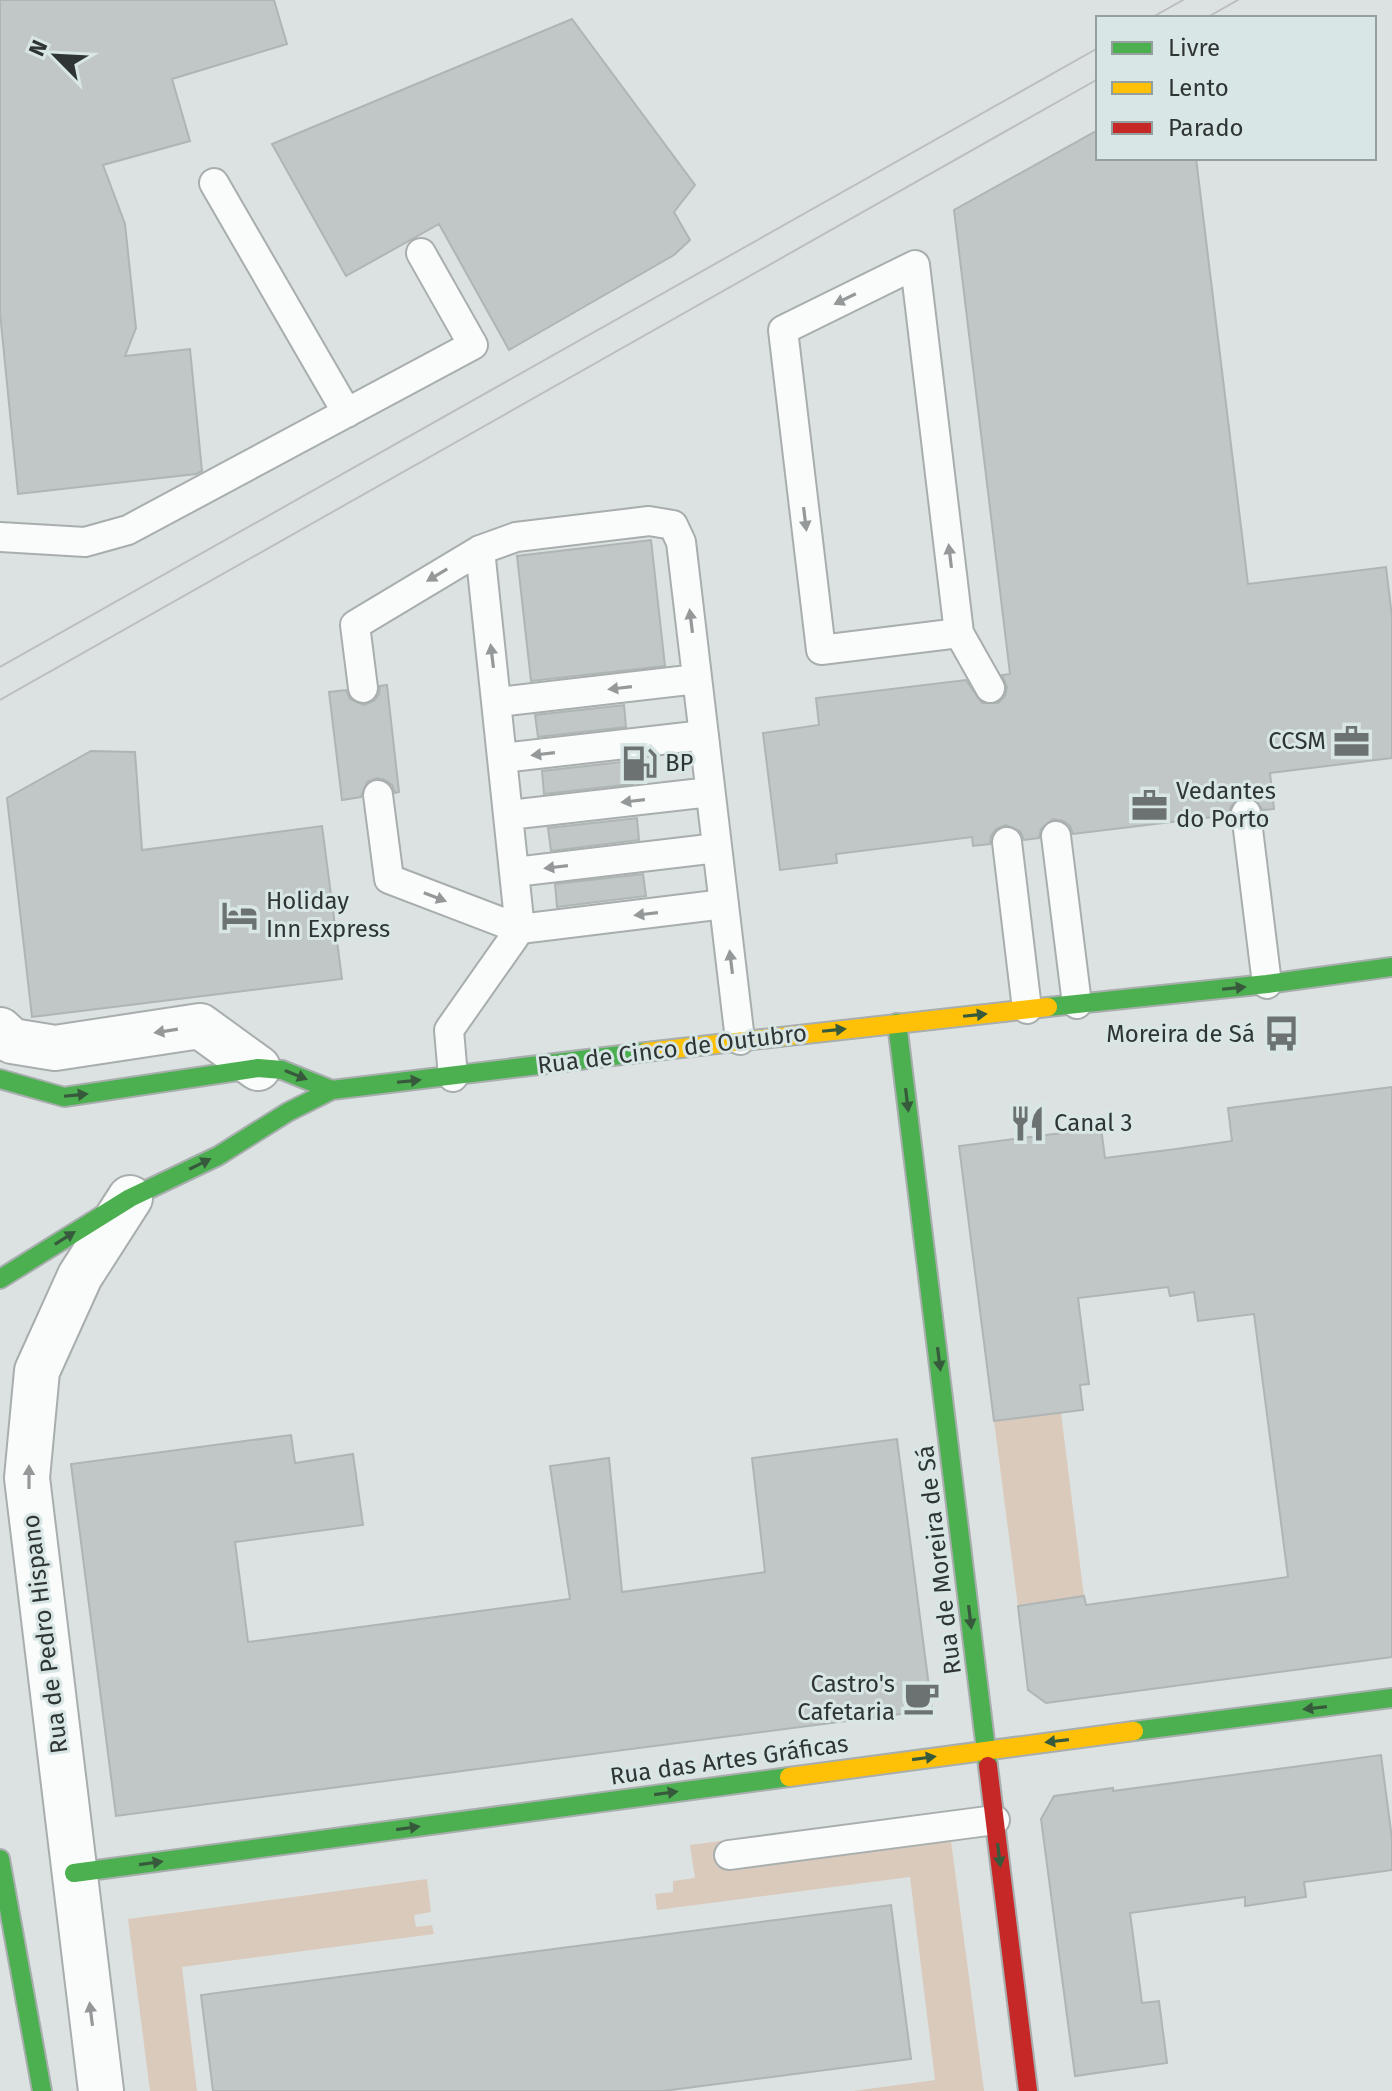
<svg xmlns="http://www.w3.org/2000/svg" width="1392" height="2091" viewBox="0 0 1392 2091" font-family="'Fira Sans',sans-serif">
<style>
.green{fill:#dacabc}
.building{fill:#c1c6c6;stroke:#afb4b4;stroke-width:2}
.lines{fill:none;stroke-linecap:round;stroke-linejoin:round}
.lane-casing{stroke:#a8aead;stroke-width:32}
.street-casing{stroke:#a8aead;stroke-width:48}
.fast-casing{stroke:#a8aead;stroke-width:22}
.slow-casing{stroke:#a8aead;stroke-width:22}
.jam-casing{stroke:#a8aead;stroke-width:22}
.lane{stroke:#fafbfb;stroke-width:28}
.street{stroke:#fafbfb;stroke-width:44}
.fast{stroke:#4caf50;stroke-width:18}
.slow{stroke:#ffc107;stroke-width:18}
.jam{stroke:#c62828;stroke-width:18}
.tram{stroke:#bdbfbf;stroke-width:2}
.oneway{fill:#949898}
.oneway2{fill:#385a3c}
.labels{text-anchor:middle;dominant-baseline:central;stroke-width:6;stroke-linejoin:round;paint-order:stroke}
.poi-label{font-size:24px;fill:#2f3534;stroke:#d8e6e5;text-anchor:start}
.street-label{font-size:24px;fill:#2f3534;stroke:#d8e6e5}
</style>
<rect width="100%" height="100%" fill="#dce2e2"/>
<!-- green -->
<path class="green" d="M1061 1413 1084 1597 1018 1606 994 1421Z
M727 1840 732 1869 951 1841 984 2091H853L935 2080 910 1877 657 1910 655 1894 673 1892V1881L695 1878 690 1845Z
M427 1879 431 1912 414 1915 416 1927 432 1925 434 1934 182 1967 197 2091H150L128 1919Z"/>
<!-- building -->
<path class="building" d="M0 0H274L287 44 172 79 190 141 103 165 125 224 136 328 125 356 190 349 202 471 196 474 18 494 0 313Z
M572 19 695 185 674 212 690 240 674 255 509 350 439 224 346 276 272 144Z
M1098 130V158H1196L1248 584 1386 567 1392 617V758L1270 773 1274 809 1263 810 1253 798 1243 796 1231 806 1229 815 1073 834 1070 826 1063 821 1053 819 1041 829 1039 838 1024 840 1020 831 1006 825 996 829 991 836 990 844 973 846 972 837 836 854 837 863 780 870 763 733 819 725 816 698 966 680 982 703H998L1005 696 1007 687 1002 675 1010 674 954 210Z
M651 540 665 666 531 681 517 556Z
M387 685 399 792 395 793 392 785 385 780 377 778 367 782 361 797 342 800 329 692 346 690 350 699 364 705 374 701 379 694 380 686Z
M624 705 626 727 538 737 535 715Z
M91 751 135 752 142 850 322 826 342 979 32 1017 7 798Z
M630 761 633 784 544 794 542 771Z
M637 818 639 840 551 851 548 828Z
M643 874 646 896 557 907 555 884Z
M1392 1087V1657L1046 1703 1028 1690 1018 1606 1084 1596 1086 1605 1288 1577 1254 1314 1198 1321 1194 1292 1170 1296 1168 1287 1078 1298 1089 1384 1080 1385 1083 1410 994 1421 959 1146 1101 1128 1105 1158 1176 1149 1232 1141 1228 1108Z
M291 1435 295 1463 353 1454 363 1525 235 1542 248 1642 570 1599 550 1466 609 1458 622 1592 765 1572 752 1458 897 1439 932 1710 116 1816 71 1464Z
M1381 1755 1392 1839V1870L1304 1882 1306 1897 1245 1906V1897L1130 1913 1142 2003 1159 2001 1167 2063 1075 2076 1041 1819 1054 1796 1113 1788V1791Z
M891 1905 911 2059 663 2091H213L201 1995Z"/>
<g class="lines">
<defs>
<path id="lane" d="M214 183 347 413
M0 537 85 542 128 530 473 345 421 253
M480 550 520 929 724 904
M959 633 821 650 783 330 915 265 959 633 990 688
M363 688 355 625 480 550 516 537 649 521 673 525 681 542 740 1040
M498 702 697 679
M503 758 704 735
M378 795 389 879 520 929 449 1030 453 1077
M1246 813 1267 984
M509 815 710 792
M1056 836 1077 1004
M1007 842 1027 1009
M515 872 717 848
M729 1855 995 1820"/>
<path id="street" d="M0 1030 12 1041 55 1048 200 1026 258 1068
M101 2091 27 1478 37 1371 80 1276 130 1198"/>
<path id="fast" d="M1048 1007 1267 984 1392 967
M897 1023 988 1766
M0 1079 64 1097 258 1068 282 1070 332 1090
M0 1279 130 1198 218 1156 288 1112 332 1090 646 1052
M1134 1731 1392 1698
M0 1859 42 2091
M74 1873 789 1777"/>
<path id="slow" d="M646 1052 1048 1007
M789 1777 1134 1731"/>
<path id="jam" d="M988 1766 1028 2091"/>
</defs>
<!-- lane casing -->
<use href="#lane" class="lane-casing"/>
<!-- street casing -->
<use href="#street" class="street-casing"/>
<!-- fast casing -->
<use href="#fast" class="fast-casing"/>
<!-- slow casing -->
<use href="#slow" class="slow-casing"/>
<!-- jam casing -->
<use href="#jam" class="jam-casing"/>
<!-- lane -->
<use href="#lane" class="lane"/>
<!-- street -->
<use href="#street" class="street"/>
<!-- fast -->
<use href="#fast" class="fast"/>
<!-- slow -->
<use href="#slow" class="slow"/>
<!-- jam -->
<use href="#jam" class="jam"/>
<!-- tram -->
<path class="tram" d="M1151 18 1183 0
M1206 18 1238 0
M0 667 1098 48
M0 700 1098 79"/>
</g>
<!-- one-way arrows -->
<defs><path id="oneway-solid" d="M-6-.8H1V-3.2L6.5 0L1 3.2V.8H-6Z" transform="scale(2)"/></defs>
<g class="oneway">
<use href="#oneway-solid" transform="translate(845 299) rotate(154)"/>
<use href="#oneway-solid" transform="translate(805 519) rotate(83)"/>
<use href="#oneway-solid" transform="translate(950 556) rotate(-97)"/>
<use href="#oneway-solid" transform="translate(437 575) rotate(149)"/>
<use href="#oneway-solid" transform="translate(691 621) rotate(-97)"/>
<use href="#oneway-solid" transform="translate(492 656) rotate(-97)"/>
<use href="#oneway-solid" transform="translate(620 688) rotate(173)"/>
<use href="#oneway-solid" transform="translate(543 754) rotate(173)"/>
<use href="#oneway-solid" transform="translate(633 801) rotate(173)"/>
<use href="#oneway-solid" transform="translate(556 867) rotate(173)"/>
<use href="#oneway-solid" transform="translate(435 897) rotate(21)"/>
<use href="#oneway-solid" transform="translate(646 914) rotate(173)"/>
<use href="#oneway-solid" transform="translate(731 962) rotate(-97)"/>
<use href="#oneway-solid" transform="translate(166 1031) rotate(171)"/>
<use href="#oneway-solid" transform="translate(29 1477) rotate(-90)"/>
<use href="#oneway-solid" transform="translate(91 2014) rotate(-97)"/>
</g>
<g class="oneway2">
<use href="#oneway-solid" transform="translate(1234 988) rotate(-6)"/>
<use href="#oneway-solid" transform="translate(975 1015) rotate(-6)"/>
<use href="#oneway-solid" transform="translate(834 1030) rotate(-6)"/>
<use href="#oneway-solid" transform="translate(296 1075) rotate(22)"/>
<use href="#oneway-solid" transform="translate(409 1081) rotate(-6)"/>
<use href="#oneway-solid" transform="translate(76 1095) rotate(-6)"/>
<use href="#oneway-solid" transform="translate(907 1100) rotate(83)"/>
<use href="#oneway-solid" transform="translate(200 1164) rotate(-26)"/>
<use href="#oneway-solid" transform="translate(65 1238) rotate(-32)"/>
<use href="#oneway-solid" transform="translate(939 1359) rotate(83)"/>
<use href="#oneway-solid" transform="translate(970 1617) rotate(83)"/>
<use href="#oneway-solid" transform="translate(1315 1708) rotate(173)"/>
<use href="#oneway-solid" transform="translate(1057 1741) rotate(173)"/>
<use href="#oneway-solid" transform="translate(924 1758) rotate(-8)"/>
<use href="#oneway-solid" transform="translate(666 1793) rotate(-8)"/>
<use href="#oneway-solid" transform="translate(408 1828) rotate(-8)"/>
<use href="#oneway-solid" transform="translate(999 1855) rotate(83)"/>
<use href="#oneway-solid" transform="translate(151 1863) rotate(-8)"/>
</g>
<!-- icons -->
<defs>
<symbol id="office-bare" viewBox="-9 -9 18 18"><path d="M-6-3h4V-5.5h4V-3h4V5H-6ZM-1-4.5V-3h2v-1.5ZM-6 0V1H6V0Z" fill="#6c7271" stroke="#d8e6e5" stroke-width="2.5" paint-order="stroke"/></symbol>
<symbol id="fuel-bare" viewBox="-9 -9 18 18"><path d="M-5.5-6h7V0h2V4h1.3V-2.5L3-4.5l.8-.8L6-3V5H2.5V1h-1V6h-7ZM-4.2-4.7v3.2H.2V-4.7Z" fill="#6c7271" stroke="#d8e6e5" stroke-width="2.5" paint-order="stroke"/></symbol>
<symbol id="hotel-bare" viewBox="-9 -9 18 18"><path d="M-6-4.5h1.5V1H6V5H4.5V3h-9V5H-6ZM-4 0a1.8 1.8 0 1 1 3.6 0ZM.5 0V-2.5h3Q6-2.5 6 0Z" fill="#6c7271" stroke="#d8e6e5" stroke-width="2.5" paint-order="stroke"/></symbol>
<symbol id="bus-bare" viewBox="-9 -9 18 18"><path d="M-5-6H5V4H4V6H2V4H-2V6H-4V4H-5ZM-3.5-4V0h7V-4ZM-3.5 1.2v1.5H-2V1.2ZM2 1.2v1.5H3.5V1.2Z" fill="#6c7271" stroke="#d8e6e5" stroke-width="2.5" paint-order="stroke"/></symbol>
<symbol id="restaurant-bare" viewBox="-9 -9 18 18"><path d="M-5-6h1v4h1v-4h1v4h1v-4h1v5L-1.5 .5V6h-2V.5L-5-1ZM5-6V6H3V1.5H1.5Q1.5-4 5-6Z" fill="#6c7271" stroke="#d8e6e5" stroke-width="2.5" paint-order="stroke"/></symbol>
<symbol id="cafe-bare" viewBox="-9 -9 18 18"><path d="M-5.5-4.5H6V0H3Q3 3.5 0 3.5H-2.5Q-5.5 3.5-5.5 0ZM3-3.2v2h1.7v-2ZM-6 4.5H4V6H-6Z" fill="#6c7271" stroke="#d8e6e5" stroke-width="2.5" paint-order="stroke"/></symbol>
</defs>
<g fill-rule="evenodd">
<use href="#office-bare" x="1326" y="716" width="51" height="51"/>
<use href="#fuel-bare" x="614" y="738" width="51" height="51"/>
<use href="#office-bare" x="1124" y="780" width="51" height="51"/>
<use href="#hotel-bare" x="214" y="890" width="51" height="51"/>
<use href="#bus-bare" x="1256" y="1008" width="51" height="51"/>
<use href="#restaurant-bare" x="1002" y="1098" width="51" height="51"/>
<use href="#cafe-bare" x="896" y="1672" width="51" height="51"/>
</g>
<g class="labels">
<!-- poi labels -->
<g class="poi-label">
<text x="1326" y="741" text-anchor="end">CCSM</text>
<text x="665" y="763">BP</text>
<text x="1176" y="791">Vedantes<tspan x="1176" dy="28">do Porto</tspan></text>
<text x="266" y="901">Holiday<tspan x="266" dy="28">Inn Express</tspan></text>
<text x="1255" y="1034" text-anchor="end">Moreira de Sá</text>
<text x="1054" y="1123">Canal 3</text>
<text x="895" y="1684" text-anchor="end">Castro's<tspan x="895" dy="28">Cafetaria</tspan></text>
</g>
<!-- street labels -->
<g class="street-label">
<text transform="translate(672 1049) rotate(-7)">Rua de Cinco de Outubro</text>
<text transform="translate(939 1560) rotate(-97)">Rua de Moreira de Sá</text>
<text transform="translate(45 1634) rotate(-97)">Rua de Pedro Hispano</text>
<text transform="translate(729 1760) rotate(-8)">Rua das Artes Gráficas</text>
</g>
</g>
<!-- legend -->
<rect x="1096" y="16" width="280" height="144" fill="#d8e6e5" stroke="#949f9e" stroke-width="2"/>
<rect x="1112" y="42" width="40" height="12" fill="#4caf50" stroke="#949f9e" stroke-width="2"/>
<text x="1168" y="56" font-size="24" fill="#2f3534">Livre</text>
<rect x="1112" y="82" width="40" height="12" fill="#ffc107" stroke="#949f9e" stroke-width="2"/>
<text x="1168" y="96" font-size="24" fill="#2f3534">Lento</text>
<rect x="1112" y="122" width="40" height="12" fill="#c62828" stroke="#949f9e" stroke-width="2"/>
<text x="1168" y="136" font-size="24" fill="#2f3534">Parado</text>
<!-- north arrow -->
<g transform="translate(56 56) rotate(294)" stroke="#d8e6e5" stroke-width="6" paint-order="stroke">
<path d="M0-6L14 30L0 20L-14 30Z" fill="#2f3534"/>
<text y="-12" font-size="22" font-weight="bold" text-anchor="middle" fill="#2f3534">N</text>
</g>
</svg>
